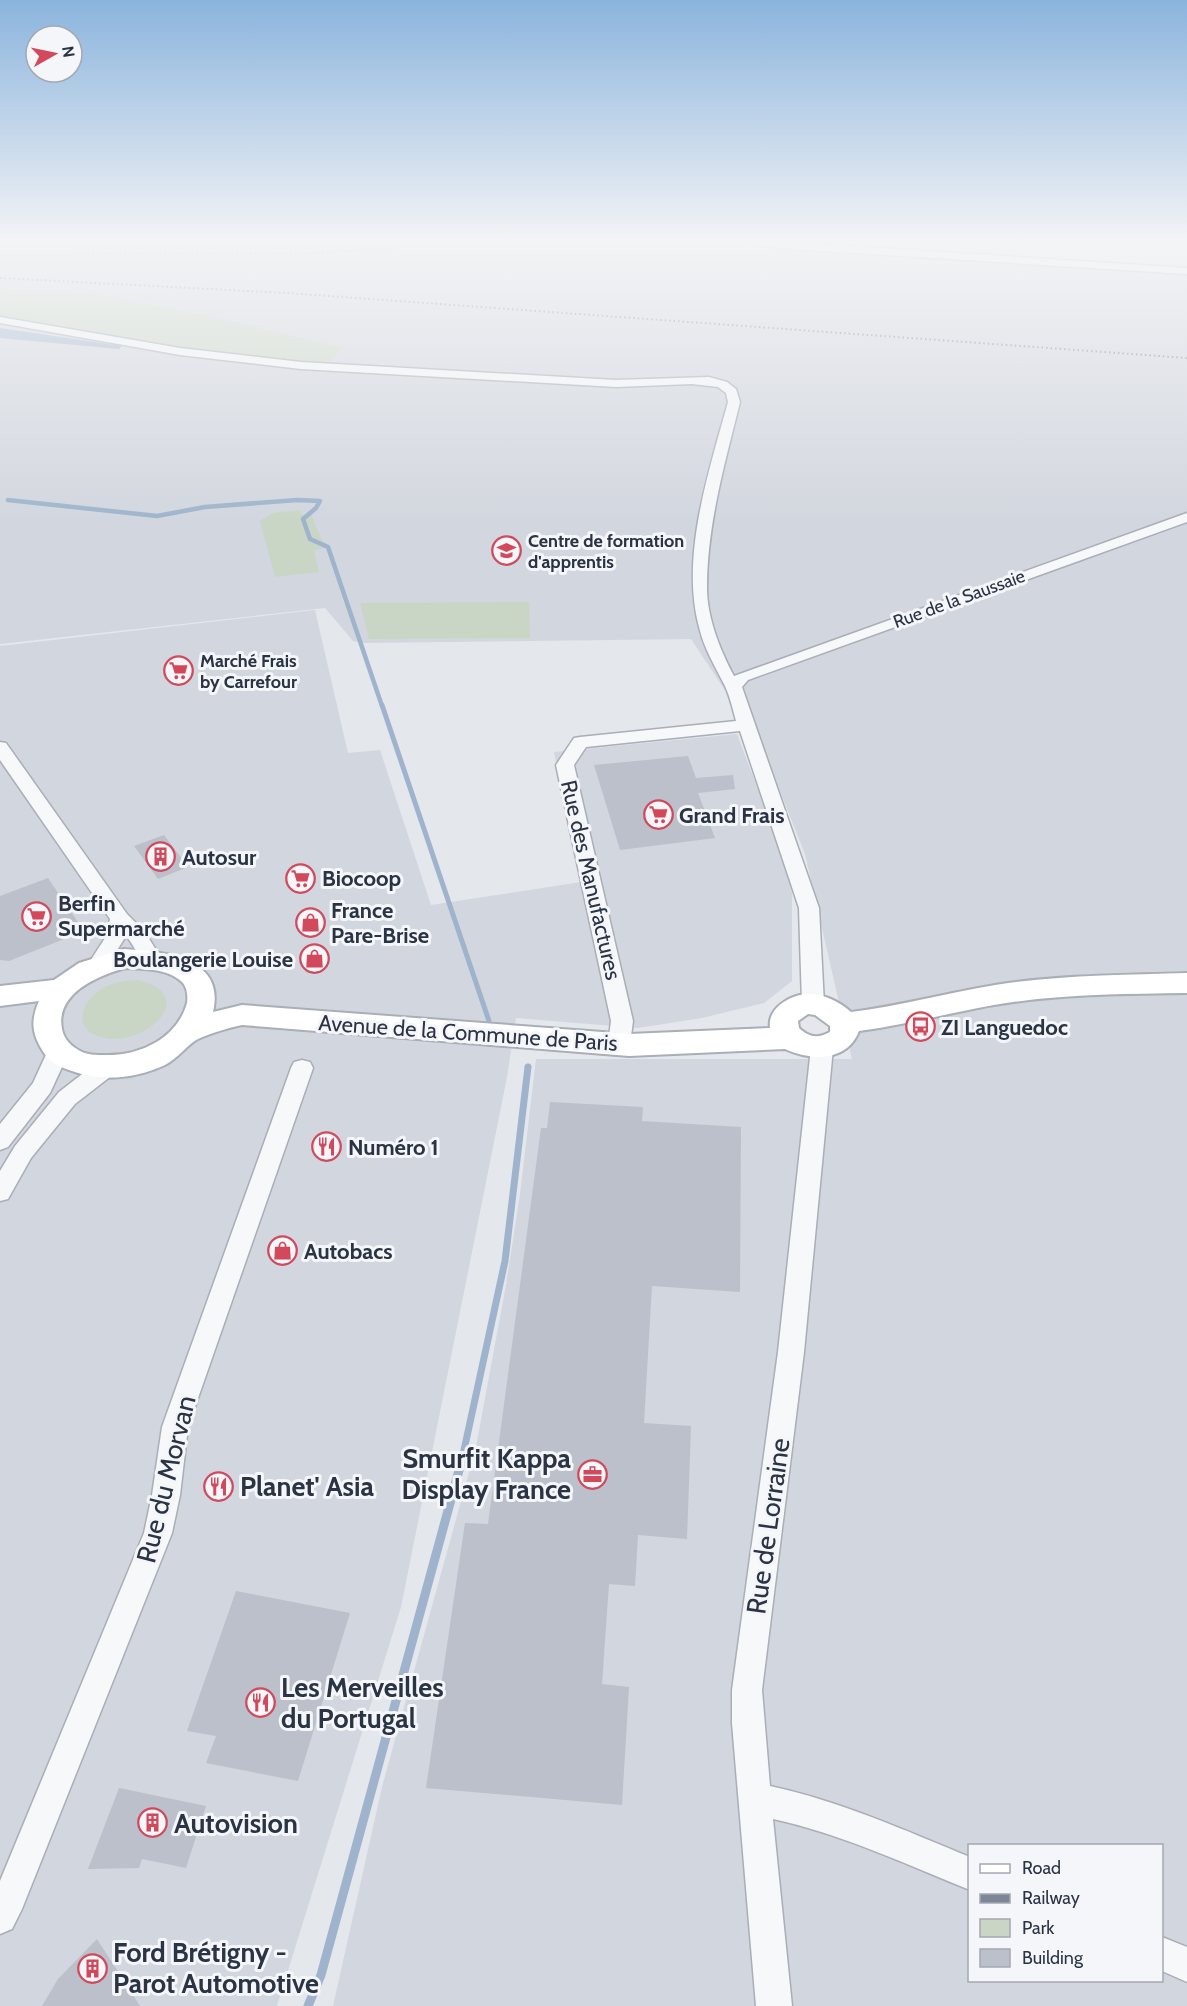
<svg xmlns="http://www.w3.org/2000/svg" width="1187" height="2006" viewBox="0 0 1187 2006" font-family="Cabin,sans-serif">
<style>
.built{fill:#d2d6de;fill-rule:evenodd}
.green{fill:#c9d6c5}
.water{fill:#9fb4cc}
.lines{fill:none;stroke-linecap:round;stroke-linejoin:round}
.stream-far3{stroke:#9fb4cc;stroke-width:4.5}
.stream-far2{stroke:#9fb4cc;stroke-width:5}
.stream-far1{stroke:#9fb4cc;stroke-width:7}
.stream{stroke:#9fb4cc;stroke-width:9}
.building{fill:#bbc0ca}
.street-casing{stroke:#a9aeb7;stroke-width:3}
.secondary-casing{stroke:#a9aeb7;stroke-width:4}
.street{fill:#f7f8fa;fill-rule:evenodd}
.secondary{fill:#fff;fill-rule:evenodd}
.rail{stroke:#7d8696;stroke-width:2;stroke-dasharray:1.5 3;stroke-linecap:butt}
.labels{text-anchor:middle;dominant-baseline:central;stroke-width:6;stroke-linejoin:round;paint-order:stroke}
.far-poi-label{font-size:18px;font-weight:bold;fill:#2b3445;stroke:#f4f6f9;text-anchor:start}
.far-street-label{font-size:18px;fill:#2b3445;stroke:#f4f6f9}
.poi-label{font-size:22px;font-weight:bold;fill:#2b3445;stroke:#f4f6f9;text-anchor:start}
.street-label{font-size:22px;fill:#2b3445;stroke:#f4f6f9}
.near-poi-label{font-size:27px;font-weight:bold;fill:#2b3445;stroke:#f4f6f9;text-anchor:start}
.near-street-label{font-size:27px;fill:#2b3445;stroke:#f4f6f9}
</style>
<rect width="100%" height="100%" fill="#e4e7ec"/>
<!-- built -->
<path class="built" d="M0 241H668L1187 275V2006H333L382 1787 476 1447 506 1285 520 1194 536 1059H852L805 854 762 746 691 639 363 643 353 641 325 608 0 644V320L210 316 103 295 0 289ZM970 1846H1162V1980H970Z
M315 610 348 753 380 750 431 905 581 882 554 752 737 734 777 840 792 893V981L764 1003 702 1018 638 1028 516 1018 507 1077 401 1607 277 2006H0V646Z"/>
<!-- green -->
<path class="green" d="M0 289 103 295 210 316 342 348 325 368 206 355 0 320Z
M299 510 302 515 311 514 325 548 314 550 319 572 275 577 260 521 273 513Z
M529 602 530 638 369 639 360 603Z
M137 980C201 994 147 1046 105 1038 72 1032 79 1003 102 989 112 982 125 981 137 980Z"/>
<!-- water -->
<path class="water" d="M0 328 122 346 119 349 0 338Z"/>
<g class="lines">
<!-- stream-far3 -->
<path class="stream-far3" d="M8 500 157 516 205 507 297 500 320 501 316 508 303 519 310 539 328 547 382 706"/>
<!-- stream-far2 -->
<path class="stream-far2" d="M382 705 489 1021"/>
<!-- stream-far1 -->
<path class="stream-far1" d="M461 1464 505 1261 528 1067"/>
<!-- stream -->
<path class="stream" d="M308 2006 321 1975 461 1463"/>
</g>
<!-- building -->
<path class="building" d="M688 756 696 778 733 775 735 789 698 793 715 838 620 850 594 765Z
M164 835 188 867 158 879 134 846Z
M48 878 84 931 9 961 0 960V896Z
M550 1102 643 1107 642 1121 741 1127 740 1292 652 1286 644 1423 691 1426 687 1539 638 1535 635 1586 609 1584 602 1684 629 1687 622 1805 426 1788 465 1523 488 1524 541 1128H547Z
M236 1591 350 1613 298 1781 206 1763 216 1736 187 1731Z
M119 1788 206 1806 186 1868 142 1859 139 1868 88 1869Z
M97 1939 140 2006H42L58 1979Z"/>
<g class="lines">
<defs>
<path id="street" d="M748 241H775L1187 268V274L792 249 753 244Z
M0 317 180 348 301 362 616 380 709 377 727 382 736 389 740 402C725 463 707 524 707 588 707 617 720 650 734 676L1187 513V522L748 680 742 687 819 908 824 1004 820 1009 813 1011 806 1009 802 1004 799 908 740 731 586 747 574 765 633 1021 630 1044 627 1050 619 1052 611 1050 608 1044 611 1021 556 765 574 738 580 737 736 721C733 710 730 697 725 686 715 666 704 649 699 627 680 557 709 471 728 402L726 393 718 387 692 384 616 387 301 369 180 355 0 323Z
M0 742 6 743 127 914 145 932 161 958 158 963C140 968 137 948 126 936L104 971 97 973 90 971 87 966 105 938 110 919 0 760Z
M822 1040 830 1042 833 1048 804 1352 762 1690 770 1786C840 1801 904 1830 970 1857V1890C905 1864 842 1834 773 1819L792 2006H756L732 1723V1690L778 1352 811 1048 814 1042Z
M58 1044 66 1046 69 1052 50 1093 8 1147 0 1150V1124L33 1083 50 1046Z
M107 1059 115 1061 118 1067 115 1073 75 1104 31 1158 8 1199 0 1201V1171L15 1146 59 1092 99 1061Z
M302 1060 310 1062 313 1068 188 1427 180 1495 172 1533 22 1909 12 1929 0 1934V1881L144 1533 152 1495 162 1427 291 1068 294 1062Z
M1162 1937 1187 1947V1982L1162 1971Z"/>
<path id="secondary" d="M124 949C163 952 226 956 213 1012L242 1005 629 1034 770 1028C767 1009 789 995 807 994 823 993 840 1002 851 1012 899 1006 947 993 995 985 1058 975 1123 975 1187 973V993C1123 994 1058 994 994 1005 949 1013 905 1025 859 1031 847 1062 811 1061 785 1049L629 1056 242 1025C228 1028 211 1033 198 1039 188 1044 177 1059 165 1065 138 1078 103 1082 75 1072 63 1068 51 1064 44 1053 32 1035 30 1021 39 1001L0 1006V986L54 980 79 963ZM125 968C143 969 167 968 182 982 187 987 188 996 187 1003 177 1039 139 1056 105 1055 97 1055 89 1055 82 1052 72 1047 64 1040 62 1029 55 993 98 976 125 968ZM808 1014 815 1015 830 1026V1032C817 1039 809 1037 799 1028L798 1021Z"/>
</defs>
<!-- street casing -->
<use href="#street" class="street-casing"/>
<!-- secondary casing -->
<use href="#secondary" class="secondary-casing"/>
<!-- street -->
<use href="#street" class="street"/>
<!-- secondary -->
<use href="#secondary" class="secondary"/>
<!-- rail -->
<path class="rail" d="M79 254H295L397 248
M0 278 287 293 1187 358"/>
</g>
<!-- sky -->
<linearGradient id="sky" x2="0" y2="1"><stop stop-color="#8bb4dd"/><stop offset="0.46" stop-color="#f3f4f6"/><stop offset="1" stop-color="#f3f4f6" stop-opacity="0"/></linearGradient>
<rect width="1187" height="522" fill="url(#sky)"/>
<!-- icons -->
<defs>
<symbol id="school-ring" viewBox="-11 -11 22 22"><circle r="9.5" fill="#f4f6f9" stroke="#d1495b" stroke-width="1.5"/><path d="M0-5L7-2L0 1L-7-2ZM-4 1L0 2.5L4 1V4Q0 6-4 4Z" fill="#d1495b"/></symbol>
<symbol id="supermarket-ring" viewBox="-11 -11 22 22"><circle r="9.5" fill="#f4f6f9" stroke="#d1495b" stroke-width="1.5"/><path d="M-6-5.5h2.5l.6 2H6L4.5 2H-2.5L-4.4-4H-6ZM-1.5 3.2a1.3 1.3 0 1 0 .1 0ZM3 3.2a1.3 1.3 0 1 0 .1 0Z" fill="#d1495b"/></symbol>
<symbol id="building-ring" viewBox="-11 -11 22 22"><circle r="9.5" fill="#f4f6f9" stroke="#d1495b" stroke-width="1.5"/><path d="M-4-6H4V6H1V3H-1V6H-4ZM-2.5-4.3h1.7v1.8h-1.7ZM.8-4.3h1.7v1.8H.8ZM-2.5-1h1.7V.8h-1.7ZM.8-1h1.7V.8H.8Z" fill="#d1495b"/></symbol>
<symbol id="shop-ring" viewBox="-11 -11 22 22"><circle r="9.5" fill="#f4f6f9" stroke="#d1495b" stroke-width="1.5"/><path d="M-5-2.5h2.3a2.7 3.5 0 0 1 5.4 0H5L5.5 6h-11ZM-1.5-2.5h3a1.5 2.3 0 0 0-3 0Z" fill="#d1495b"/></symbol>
<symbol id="bus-ring" viewBox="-11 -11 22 22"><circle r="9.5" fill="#f4f6f9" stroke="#d1495b" stroke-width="1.5"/><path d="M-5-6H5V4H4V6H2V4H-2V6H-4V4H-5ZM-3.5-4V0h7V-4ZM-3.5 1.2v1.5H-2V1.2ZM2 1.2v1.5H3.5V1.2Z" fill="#d1495b"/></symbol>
<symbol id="restaurant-ring" viewBox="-11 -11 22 22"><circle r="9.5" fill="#f4f6f9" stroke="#d1495b" stroke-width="1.5"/><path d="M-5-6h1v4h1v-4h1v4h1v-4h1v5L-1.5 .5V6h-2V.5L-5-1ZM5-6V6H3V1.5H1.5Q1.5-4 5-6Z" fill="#d1495b"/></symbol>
<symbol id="office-ring" viewBox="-11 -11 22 22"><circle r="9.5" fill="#f4f6f9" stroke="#d1495b" stroke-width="1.5"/><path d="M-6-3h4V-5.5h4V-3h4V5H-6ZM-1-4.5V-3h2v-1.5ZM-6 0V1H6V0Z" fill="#d1495b"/></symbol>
</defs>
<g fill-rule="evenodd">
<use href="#school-ring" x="490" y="534" width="33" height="33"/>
<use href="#supermarket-ring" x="162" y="654" width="33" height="33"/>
<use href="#supermarket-ring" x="642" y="798" width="33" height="33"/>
<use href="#building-ring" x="144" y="840" width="33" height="33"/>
<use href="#supermarket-ring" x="284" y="862" width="33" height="33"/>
<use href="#supermarket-ring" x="20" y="900" width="33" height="33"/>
<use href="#shop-ring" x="294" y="906" width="33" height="33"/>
<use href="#shop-ring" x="298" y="942" width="33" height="33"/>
<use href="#bus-ring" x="904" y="1010" width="33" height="33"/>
<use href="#restaurant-ring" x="310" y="1130" width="33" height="33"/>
<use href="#shop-ring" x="266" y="1234" width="33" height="33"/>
<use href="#office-ring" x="576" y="1458" width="33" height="33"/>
<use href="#restaurant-ring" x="202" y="1470" width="33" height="33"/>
<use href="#restaurant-ring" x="244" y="1686" width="33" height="33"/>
<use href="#building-ring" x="136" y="1806" width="33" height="33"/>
<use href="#building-ring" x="76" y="1952" width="33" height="33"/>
</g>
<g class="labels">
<!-- far-poi labels -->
<g class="far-poi-label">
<text x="528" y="541">Centre de formation<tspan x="528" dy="21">d'apprentis</tspan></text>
<text x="200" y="661">Marché Frais<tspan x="200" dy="21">by Carrefour</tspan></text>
</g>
<!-- far-street labels -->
<g class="far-street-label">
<text transform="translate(959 599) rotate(-20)">Rue de la Saussaie</text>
</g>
<!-- poi labels -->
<g class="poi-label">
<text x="679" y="815">Grand Frais</text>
<text x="182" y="857">Autosur</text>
<text x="322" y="878">Biocoop</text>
<text x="58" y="903">Berfin<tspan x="58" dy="25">Supermarché</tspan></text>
<text x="331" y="910">France<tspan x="331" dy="25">Pare-Brise</tspan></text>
<text x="293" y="959" text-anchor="end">Boulangerie Louise</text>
<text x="941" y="1027">ZI Languedoc</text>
<text x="348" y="1147">Numéro 1</text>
<text x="304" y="1251">Autobacs</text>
</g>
<!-- street labels -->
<g class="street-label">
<text transform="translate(591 880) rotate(77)">Rue des Manufactures</text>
<text transform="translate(468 1033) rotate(4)">Avenue de la Commune de Paris</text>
</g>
<!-- near-poi labels -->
<g class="near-poi-label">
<text x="571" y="1458" text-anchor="end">Smurfit Kappa<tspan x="571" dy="31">Display France</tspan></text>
<text x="240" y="1486">Planet' Asia</text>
<text x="281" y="1687">Les Merveilles<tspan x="281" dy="31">du Portugal</tspan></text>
<text x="174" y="1823">Autovision</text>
<text x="113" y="1952">Ford Brétigny -<tspan x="113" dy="31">Parot Automotive</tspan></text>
</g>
<!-- near-street labels -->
<g class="near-street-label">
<text transform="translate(166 1479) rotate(-76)">Rue du Morvan</text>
<text transform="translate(768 1526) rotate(-82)">Rue de Lorraine</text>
</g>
</g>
<!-- legend -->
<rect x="968" y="1844" width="195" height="138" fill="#f4f6f9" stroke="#a4a8b1" stroke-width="1.5"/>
<rect x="980" y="1864" width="30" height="9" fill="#ffffff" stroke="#a4a8b1" stroke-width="1.5"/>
<text x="1022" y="1874" font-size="18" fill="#2b3445">Road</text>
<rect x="980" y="1894" width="30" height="9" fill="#7d8696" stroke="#a4a8b1" stroke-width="1.5"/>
<text x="1022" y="1904" font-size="18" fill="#2b3445">Railway</text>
<rect x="980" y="1919" width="30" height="18" fill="#c9d6c5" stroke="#a4a8b1" stroke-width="1.5"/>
<text x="1022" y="1934" font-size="18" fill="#2b3445">Park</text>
<rect x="980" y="1949" width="30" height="18" fill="#bbc0ca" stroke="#a4a8b1" stroke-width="1.5"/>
<text x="1022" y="1964" font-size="18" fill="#2b3445">Building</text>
<!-- north arrow -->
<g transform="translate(54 54) rotate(81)"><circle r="28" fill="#f4f6f9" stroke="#a4a8b1" stroke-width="1.5"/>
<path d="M0-4.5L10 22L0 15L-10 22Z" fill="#d1495b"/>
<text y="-9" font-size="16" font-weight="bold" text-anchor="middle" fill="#2b3445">N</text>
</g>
</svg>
